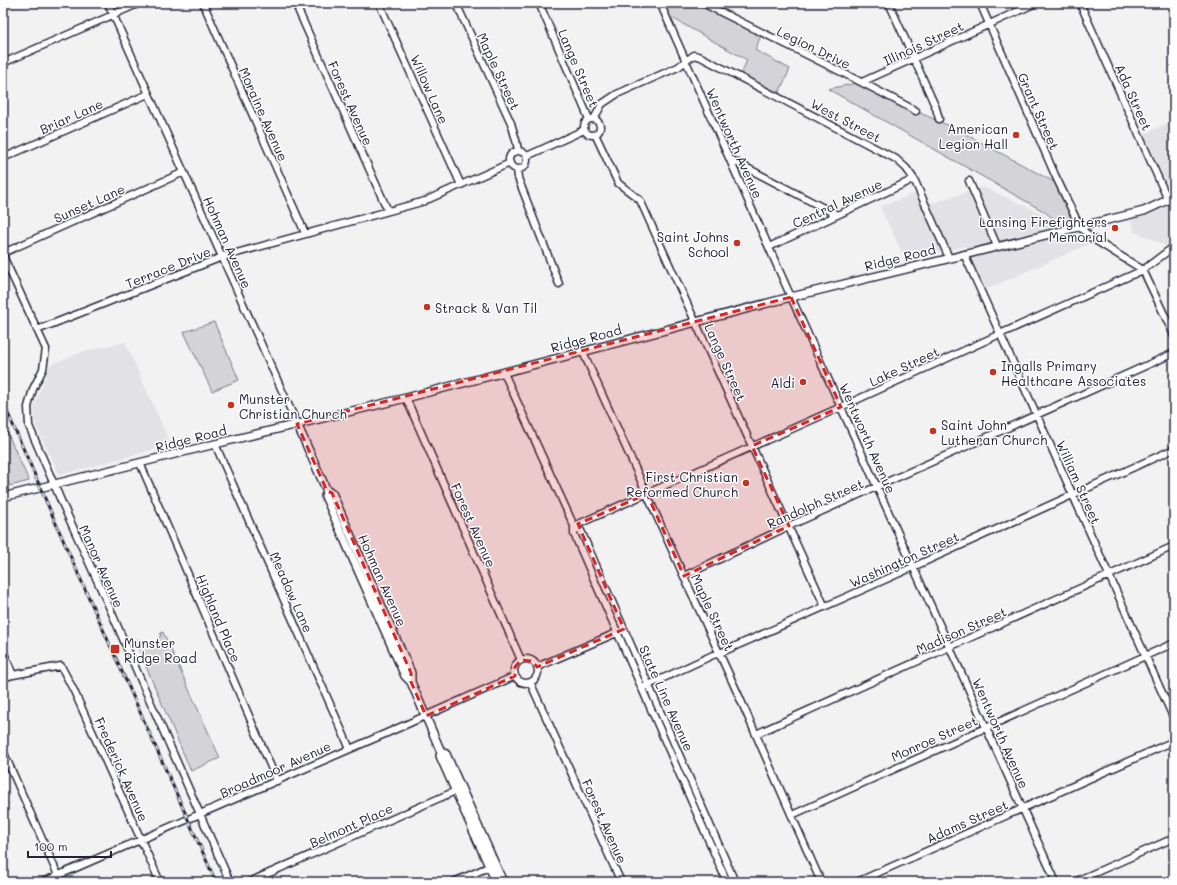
<svg xmlns="http://www.w3.org/2000/svg" width="1177" height="885" viewBox="0 0 1177 885" font-family="Mali,sans-serif">
<style>
.built{fill:#e2e2e6}
.green{fill:#d3d3d8;stroke:#7a7a8a}
.lines{fill:none;stroke-linecap:round;stroke-linejoin:round}
.minor-casing{stroke:#22223b;stroke-width:9}
.major-casing{stroke:#22223b;stroke-width:10}
.minor{stroke:#fff;stroke-width:6}
.major{stroke:#fff;stroke-width:7}
.rail-casing{stroke:#22223b;stroke-width:3}
.rail{stroke:#fff;stroke-width:1.5;stroke-dasharray:4.5;stroke-linecap:butt}
.marked{fill:#d62828;fill-opacity:0.2;stroke:#d62828;stroke-width:3;stroke-dasharray:8 5;stroke-linejoin:round}
.poi-dot{fill:#c8321e;stroke:#fff;stroke-width:1.5}
.labels{text-anchor:middle;dominant-baseline:central;stroke-width:3;stroke-linejoin:round;paint-order:stroke}
.street-label{font-size:13px;fill:#22223b;stroke:#fff}
.poi-label{font-size:13px;fill:#22223b;stroke:#fff;text-anchor:end}
</style>
<rect width="100%" height="100%" fill="#f2f2f3"/>
<filter id="ink" filterUnits="userSpaceOnUse"><feTurbulence type="fractalNoise" baseFrequency=".025" numOctaves="2"/><feDisplacementMap in="SourceGraphic" scale="8" xChannelSelector="R" yChannelSelector="G"/><feConvolveMatrix kernelMatrix="1 2 1 2 8 2 1 2 1" color-interpolation-filters="sRGB"/></filter>
<g filter="url(#ink)">
<!-- built -->
<path class="built" d="M1174 120V203L1144 134Z
M983 187 1041 213 1089 244 985 290 965 246 906 260 880 207 913 194 933 203Z
M1174 204V245L1169 247 1135 232 1130 219Z
M125 342 171 445 60 475 35 424 34 407 50 365 85 351Z"/>
<!-- green -->
<path class="green" d="M660 3H692L762 33 755 50 790 69 777 97 740 77 747 60 665 14Z
M862 82 916 111 958 130 1056 183 1073 219 1069 222 1059 225 1057 222 1045 212 828 89Z
M214 322 239 380 212 391 184 332Z
M3 423 29 481 10 486 3 471Z
M163 632 220 758 191 771 135 641 139 639 143 645C150 645 161 641 161 633Z"/>
<g class="lines">
<defs>
<path id="minor" d="M108 3 297 424
M203 3 305 233
M295 3 388 211
M379 3 461 185
M456 3 511 123 516 140 518 150
M539 3 589 119
M660 3 791 297 1056 882
M703 3C774 39 846 73 916 111
M889 3 936 108 939 119
M980 3 1055 175 1080 227 1090 237 1143 270 1174 335
M1080 3 1168 200
M3 63 140 3
M862 82 1036 3
M584 127a8 8 0 1 1 16 0a8 8 0 1 1-16 0Z
M594 119 602 104 617 94 678 67 694 55 701 57 896 159 906 168 914 179 949 258
M595 134 618 183 640 200 825 607
M509 160a9 9 0 1 1 18 0a9 9 0 1 1-18 0Z
M527 156 584 130
M3 158 148 94
M730 159 837 215
M517 169 518 178 559 284
M969 181 997 246
M429 199 510 163
M769 247 914 179
M3 253 184 172
M964 254 1174 719
M3 256 46 349 43 369 33 389 28 407 29 426 62 503 111 611 139 676 230 882
M37 330 222 257 425 201
M583 352 686 581 738 694 821 882
M504 373 574 526V534L727 882
M406 398 521 660
M215 444 350 749
M140 463 277 781
M574 526 841 407 1000 334 1143 270 1172 248
M574 526 581 531 735 882
M684 576 789 526 1174 353
M3 651 13 675
M514 671a12 12 0 1 1 24 0a12 12 0 1 1-24 0Z
M537 667 621 631
M3 678 13 675 61 666 74 691 160 882
M530 682 621 882
M642 688 713 655 720 653 871 586 1174 449
M756 734 1174 546
M3 751 61 882
M792 815 1174 643
M43 882 387 733 515 676
M249 882 460 789
M454 882 493 865
M857 882 1174 741
M1074 882 1174 838"/>
<path id="major" d="M297 424 327 491 325 496 405 676 411 682 441 752 440 756 496 882
M327 491 332 493 411 673V682
M3 497 215 444 406 398 791 297 1144 211 1174 197
M441 752 446 754 503 882"/>
</defs>
<!-- minor casing -->
<use href="#minor" class="minor-casing"/>
<!-- major casing -->
<use href="#major" class="major-casing"/>
<!-- minor -->
<use href="#minor" class="minor"/>
<!-- major -->
<use href="#major" class="major"/>
<defs>
<path id="rail" d="M3 402 64 542 216 882"/>
</defs>
<!-- rail casing -->
<use href="#rail" class="rail-casing"/>
<!-- rail -->
<use href="#rail" class="rail"/>
</g>
</g>
<!-- marked area -->
<path class="marked" d="M791 297 841 407 752 446 789 526 684 576 647 494 578 524 624 629 537 667 532 661 521 660 515 667V676L426 716 411 682V673L332 493 327 491 297 424Z"/>
<!-- markers -->
<g class="poi-dot">
<circle cx="1016" cy="135" r="4"/>
<circle cx="1115" cy="228" r="4"/>
<circle cx="737" cy="243" r="4"/>
<circle cx="427" cy="307" r="4"/>
<circle cx="993" cy="372" r="4"/>
<circle cx="803" cy="382" r="4"/>
<circle cx="231" cy="405" r="4"/>
<circle cx="933" cy="431" r="4"/>
<circle cx="746" cy="483" r="4"/>
<rect x="110" y="644" width="10" height="10" rx="2"/>
</g>
<g class="labels">
<!-- street labels -->
<g class="street-label">
<text transform="translate(923 43) rotate(-25)">Illinois Street</text>
<text transform="translate(814 47) rotate(26)">Legion Drive</text>
<text transform="translate(579 68) rotate(67)">Lange Street</text>
<text transform="translate(499 71) rotate(65)">Maple Street</text>
<text transform="translate(430 89) rotate(66)">Willow Lane</text>
<text transform="translate(1134 97) rotate(66)">Ada Street</text>
<text transform="translate(351 103) rotate(66)">Forest Avenue</text>
<text transform="translate(1039 111) rotate(66)">Grant Street</text>
<text transform="translate(264 114) rotate(66)">Moraine Avenue</text>
<text transform="translate(71 116) rotate(-24)">Briar Lane</text>
<text transform="translate(846 120) rotate(28)">West Street</text>
<text transform="translate(735 143) rotate(66)">Wentworth Avenue</text>
<text transform="translate(89 203) rotate(-24)">Sunset Lane</text>
<text transform="translate(837 203) rotate(-25)">Central Avenue</text>
<text transform="translate(228 242) rotate(66)">Hohman Avenue</text>
<text transform="translate(900 257) rotate(-14)">Ridge Road</text>
<text transform="translate(168 267) rotate(-22)">Terrace Drive</text>
<text transform="translate(586 338) rotate(-15)">Ridge Road</text>
<text transform="translate(726 362) rotate(66)">Lange Street</text>
<text transform="translate(904 366) rotate(-25)">Lake Street</text>
<text transform="translate(191 438) rotate(-14)">Ridge Road</text>
<text transform="translate(868 438) rotate(66)">Wentworth Avenue</text>
<text transform="translate(1079 482) rotate(66)">William Street</text>
<text transform="translate(815 503) rotate(-24)">Randolph Street</text>
<text transform="translate(474 525) rotate(66)">Forest Avenue</text>
<text transform="translate(904 559) rotate(-24)">Washington Street</text>
<text transform="translate(102 566) rotate(66)">Manor Avenue</text>
<text transform="translate(383 580) rotate(66)">Hohman Avenue</text>
<text transform="translate(292 592) rotate(66)">Meadow Lane</text>
<text transform="translate(713 612) rotate(65)">Maple Street</text>
<text transform="translate(219 618) rotate(67)">Highland Place</text>
<text transform="translate(961 630) rotate(-24)">Madison Street</text>
<text transform="translate(667 698) rotate(66)">State Line Avenue</text>
<text transform="translate(1001 733) rotate(66)">Wentworth Avenue</text>
<text transform="translate(934 738) rotate(-24)">Monroe Street</text>
<text transform="translate(122 769) rotate(66)">Frederick Avenue</text>
<text transform="translate(275 769) rotate(-24)">Broadmoor Avenue</text>
<text transform="translate(605 821) rotate(66)">Forest Avenue</text>
<text transform="translate(967 821) rotate(-24)">Adams Street</text>
<text transform="translate(351 825) rotate(-24)">Belmont Place</text>
</g>
<!-- poi labels -->
<g class="poi-label">
<text x="1008" y="128">American<tspan x="1008" dy="15">Legion Hall</tspan></text>
<text x="1107" y="221">Lansing Firefighters<tspan x="1107" dy="15">Memorial</tspan></text>
<text x="729" y="236">Saint Johns<tspan x="729" dy="15">School</tspan></text>
<text x="435" y="307" text-anchor="start">Strack &amp; Van Til</text>
<text x="1001" y="365" text-anchor="start">Ingalls Primary<tspan x="1001" dy="15">Healthcare Associates</tspan></text>
<text x="795" y="382">Aldi</text>
<text x="239" y="398" text-anchor="start">Munster<tspan x="239" dy="15">Christian Church</tspan></text>
<text x="941" y="424" text-anchor="start">Saint John<tspan x="941" dy="15">Lutheran Church</tspan></text>
<text x="738" y="476">First Christian<tspan x="738" dy="15">Reformed Church</tspan></text>
<text x="124" y="642" text-anchor="start">Munster<tspan x="124" dy="15">Ridge Road</tspan></text>
</g>
</g>
<!-- margin -->
<rect width="1177" height="885" fill="none" stroke="#fff" stroke-width="16"/>
<rect x="8" y="8" width="1161" height="869" fill="none" stroke="#22223b" stroke-width="1.5" filter="url(#ink)"/>
<!-- scale -->
<path d="M28 851v6h83v-6" fill="none" stroke="#22223b" stroke-width="2"/>
<text x="34" y="851" font-size="12" fill="#22223b" stroke="#ffffff" stroke-width="3" paint-order="stroke">100 m</text>
</svg>
